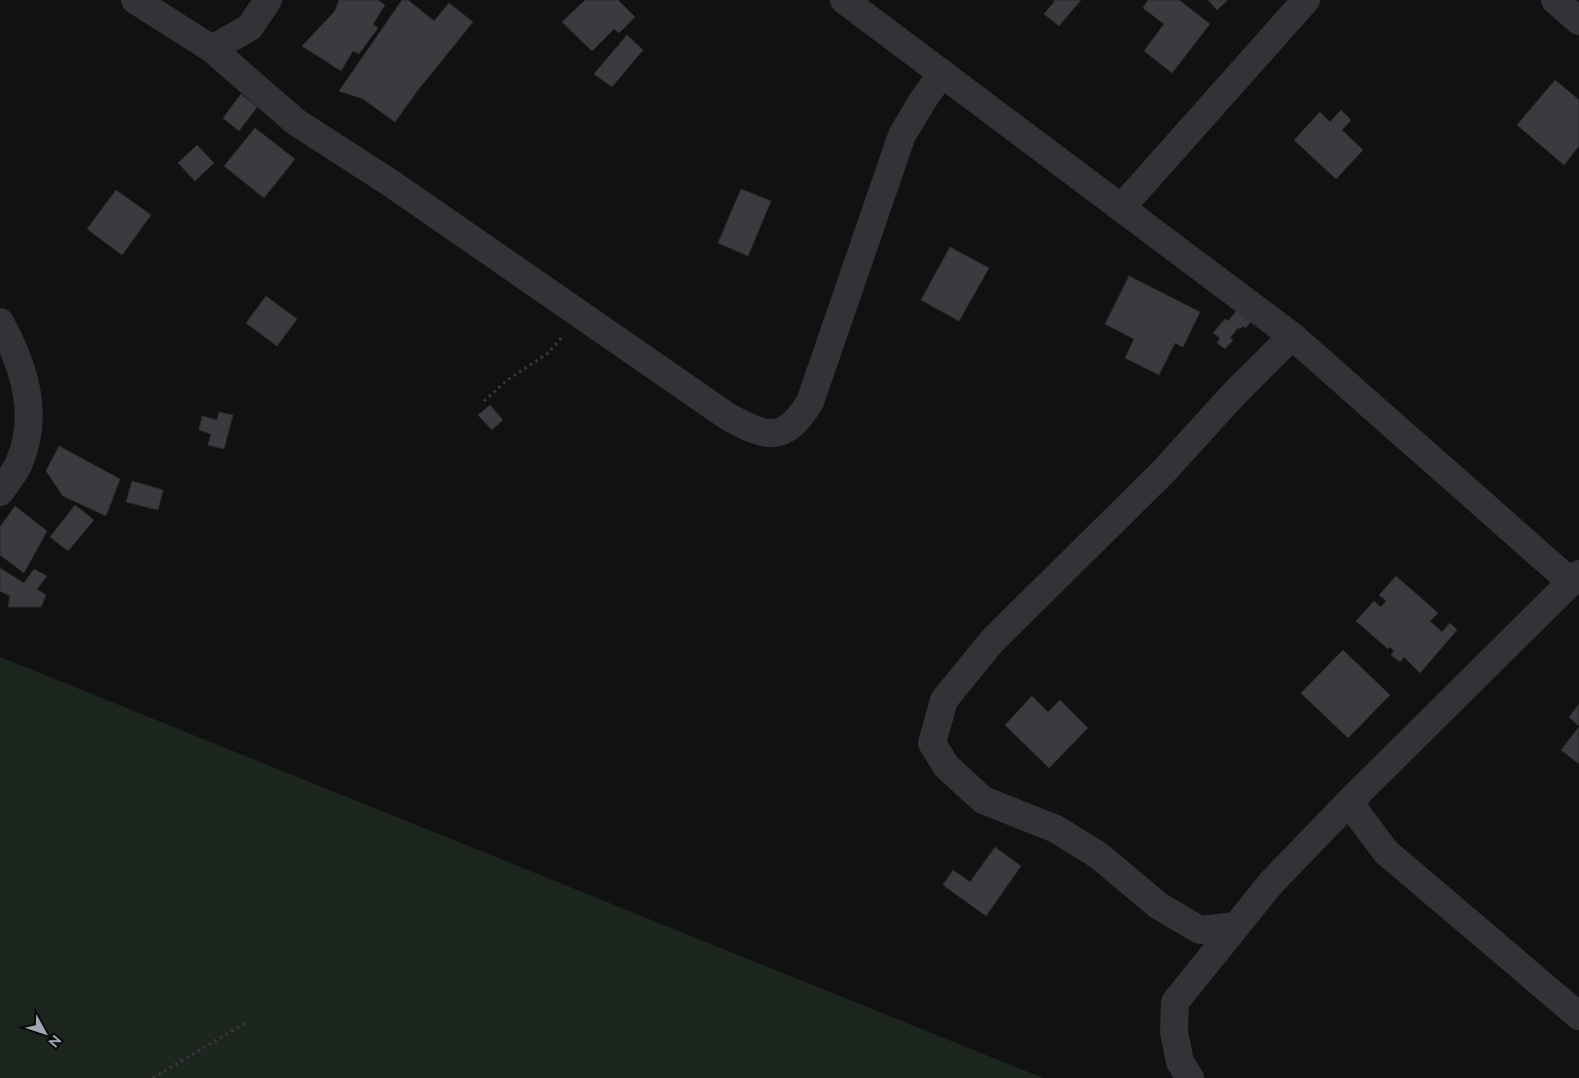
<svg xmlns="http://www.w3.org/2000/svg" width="1579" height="1078" viewBox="0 0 1579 1078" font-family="Raleway,sans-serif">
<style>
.green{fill:#1d251f}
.building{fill:#3b3b3f;stroke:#2c2b2e}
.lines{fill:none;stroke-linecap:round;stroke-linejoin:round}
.path{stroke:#38393e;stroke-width:3;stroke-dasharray:2.5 4;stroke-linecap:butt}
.minor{stroke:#323237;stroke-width:28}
</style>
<rect width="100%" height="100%" fill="#111112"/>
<!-- green -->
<path class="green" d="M0 657 1043 1078H0Z"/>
<!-- building -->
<path class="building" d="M339 0H378L385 5 373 24 378 28 359 54 353 51 341 71 302 46 335 11Z
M402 0H408L434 21 449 3 473 22 418 90 395 122 363 99 339 91Z
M585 0H618L635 17 619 33 614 29 592 51 562 22Z
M1053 0H1081L1059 26 1044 14 1055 1Z
M1148 0H1179L1210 24 1172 73 1144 51 1164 24 1143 8Z
M1208 0H1228L1217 10Z
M627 35 643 50 612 87 594 74Z
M1555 80 1579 100V146L1564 165 1517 125Z
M241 94 257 107 239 131 223 118Z
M1341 110 1351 120 1342 130 1363 150 1336 179 1294 140 1320 112 1330 122Z
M255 128 295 159 264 198 224 166Z
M197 145 214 163 195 181 178 163Z
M741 189 771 201 748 256 718 243Z
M116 190 151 215 122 255 87 229Z
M950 247 989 268 959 321 921 300Z
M1129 276 1200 312 1183 347 1175 343 1159 375 1125 358 1134 339 1105 324Z
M266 296 297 319 277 346 246 323Z
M1237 310 1251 321 1246 328 1243 326 1240 329 1238 328 1230 338 1233 340 1225 349 1217 343 1220 338 1213 333 1225 319 1228 321Z
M490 405 503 420 492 430 478 415Z
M219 412 233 415 224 449 208 445 211 434 199 430 202 416 217 420Z
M59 446 120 479 106 516 63 496 46 471Z
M132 481 163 490 158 510 126 502Z
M75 505 94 520 68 551 50 537Z
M15 506 47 531 24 573 0 555V527Z
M0 568 24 583 34 569 47 576 37 589 46 595 41 607H8L10 596 0 591Z
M1396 576 1438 613 1430 621 1442 632 1450 623 1457 630 1420 673 1404 657 1400 662 1391 655 1394 651 1390 647 1388 649 1356 621 1374 601 1381 607 1386 601 1379 595Z
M1343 650 1390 695 1348 738 1301 693Z
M1032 696 1048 712 1060 700 1088 728 1049 768 1005 725Z
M1579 704V726L1569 717Z
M1579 727V764L1561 750Z
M995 847 1021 866 986 916 943 885 953 870 970 882Z"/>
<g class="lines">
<!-- path -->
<path class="path" d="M484 401 506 381 548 353 563 336
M153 1078 247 1022"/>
<!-- minor -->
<path class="minor" d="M135 0 212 49 296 122 389 182 727 416C766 438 784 444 810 402L902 135 923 100 942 73
M844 0 1292 336 1571 582
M1555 0 1579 21
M212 49 250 27 268 0
M1121 208 1306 0
M0 322C24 366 40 414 19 463 15 473 6 483 0 492
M1353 798 1356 812 1386 852 1579 1016
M1236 926 1200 930 1159 906 1098 855 1056 829 983 800 946 766 932 743 944 700 992 641 1162 473 1234 394 1292 336
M1190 1078 1180 1062 1174 1032 1175 1002 1271 883 1353 798 1579 574"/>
</g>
<!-- north arrow -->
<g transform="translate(45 1033) rotate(130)" stroke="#0c0c0d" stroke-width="4" paint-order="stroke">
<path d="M0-4L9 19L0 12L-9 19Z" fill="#a3a5b3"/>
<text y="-8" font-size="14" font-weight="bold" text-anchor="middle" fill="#a3a5b3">N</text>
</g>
</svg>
